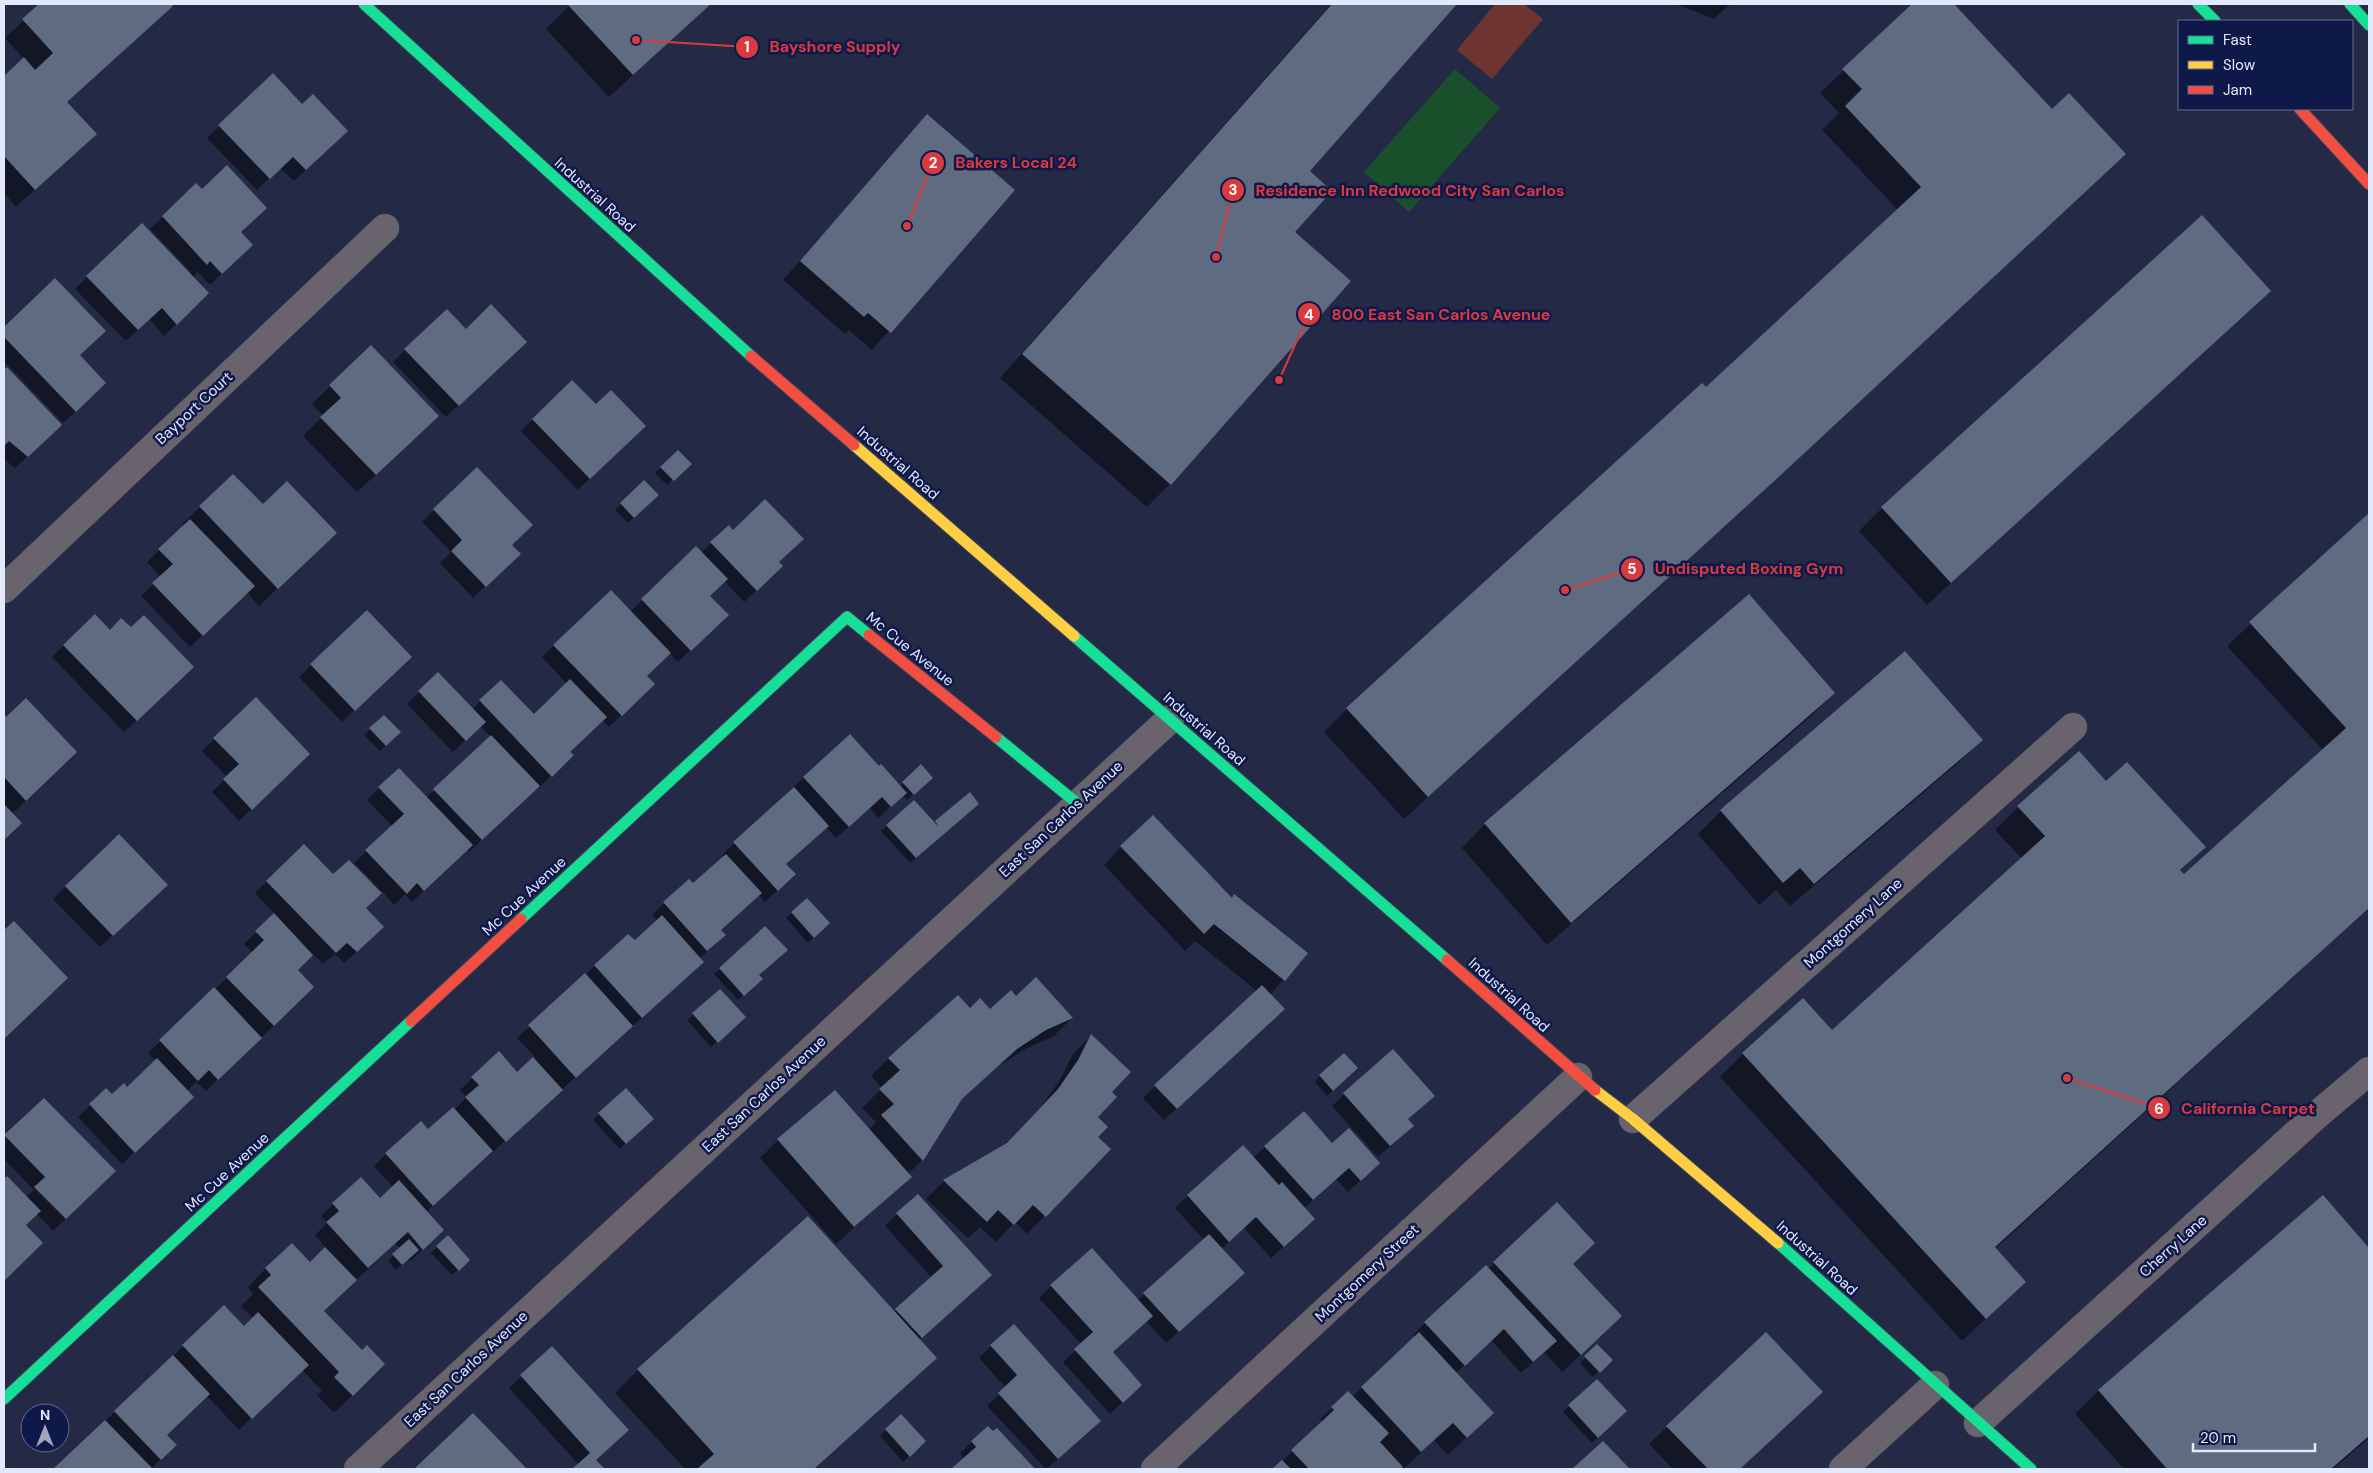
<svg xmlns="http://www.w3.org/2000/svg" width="2373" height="1473" viewBox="0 0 2373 1473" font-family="'DM Sans',sans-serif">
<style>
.green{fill:#6e3430}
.water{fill:#1a4f2c}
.shadow{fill:#0007}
.building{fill:#5f6b81}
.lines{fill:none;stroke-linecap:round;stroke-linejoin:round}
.street-casing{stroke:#3d4359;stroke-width:29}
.fast-casing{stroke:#3d4359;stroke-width:13}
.slow-casing{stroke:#3d4359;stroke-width:13}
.jam-casing{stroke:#3d4359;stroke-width:13}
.street{stroke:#69636d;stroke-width:28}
.fast{stroke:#16e098;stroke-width:11}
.slow{stroke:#ffcf43;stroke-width:11}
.jam{stroke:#f24e42;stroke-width:11}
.labels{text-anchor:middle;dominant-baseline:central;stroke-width:5;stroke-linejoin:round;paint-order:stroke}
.street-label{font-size:15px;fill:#e2e9fd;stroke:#0e1849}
.leader{fill:none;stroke:#d73b3d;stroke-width:2}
.callout-dot{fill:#d73b3d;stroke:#0e1849;stroke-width:2}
.mark-label{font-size:15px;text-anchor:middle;font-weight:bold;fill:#fff}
.callout-label{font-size:16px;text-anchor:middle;font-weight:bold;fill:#d73b3d;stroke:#0e1849;stroke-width:5;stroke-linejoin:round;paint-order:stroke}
</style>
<rect width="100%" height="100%" fill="#242a46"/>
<!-- green -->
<path class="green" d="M1495 4H1524L1543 19 1492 79 1457 50Z"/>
<!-- water -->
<path class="water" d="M1455 69 1500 108 1409 212 1364 172Z"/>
<!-- shadow -->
<path class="shadow" d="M41 4H170L172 6 66 102 95 134 16 207 4 193V78L24 59 5 38Z
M571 4H711L609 97 546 29Z
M1331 4H1456L1308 171 1294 232 1170 484 1147 507 1000 378Z
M1676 4H1730L1714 19Z
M1914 4H1952L2052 111 1759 494 1404 819 1324 732 1347 709 1706 389 1898 210 1822 130 1839 113 1820 93Z
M273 75 334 143 294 181 280 168 257 190 207 138Z
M928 116 1013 190 872 350 849 330 845 334 783 280Z
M196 185 239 232V257L210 285 198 272 192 277 208 293 164 336 149 319 126 341 75 289 87 277 189 274 191 272 150 229Z
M55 280 93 395 63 423 4 361V329Z
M2269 291 1927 605 1859 531 1882 508Z
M466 331 513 354 446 417 393 362 405 350Z
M371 347 419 434 357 492 303 436 323 416 312 404Z
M6 369 48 437 15 468 4 459V371Z
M572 382 596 406 632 438 578 490 521 431Z
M678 452 690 464 667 485 655 473Z
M644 482 657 495 628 523 615 510Z
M263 506 317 551 259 606 247 592 190 647 141 596 161 577 147 562 184 526 182 524 200 507Z
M434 510 511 545 507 566 473 598 440 563 451 552 422 522Z
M2369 514V908L1995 1249 2024 1282 1962 1341 1720 1077 1743 1054 1832 1031 2022 859 1995 830 2018 807 2106 782 2204 847 2179 872 2184 876 2323 750 2227 646Z
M733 531 778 562 769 578 744 602 724 581 709 596 715 626 678 662 669 653 645 676 641 696 609 727 602 720 569 752 572 755 539 788 538 786 469 852 467 849 412 902 405 894 394 905 382 891 364 908 370 939 344 963 335 954 323 964 313 954 296 970 301 999 206 1091 196 1082 187 1091 180 1109 122 1164 78 1117 106 1090 112 1096 127 1089 156 1061 148 1053 253 953 244 944 275 914 255 893 266 882 333 876 371 884 373 882 354 863 392 826 367 800 399 769 426 798 491 737 480 726 453 752 407 704 419 692 472 709 501 682 534 716 567 684 542 657 554 645 630 612 696 548 701 553 711 543Z
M1749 596 1834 693 1811 716 1547 945 1462 848 1485 824Z
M367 612 398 669 342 722 299 677Z
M131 629 180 679 124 732 52 657 64 645 109 631Z
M4 716 63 764 12 814 20 823 4 839Z
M384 716 399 732 380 751 364 735Z
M214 739 296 766 239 821 212 792 227 777 202 751Z
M1981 740 1958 763 1790 906 1776 890 1759 905 1698 834 1721 811Z
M921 766 926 783 907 800 903 795 878 818 870 808 836 838 826 827 785 864 782 886 765 902 758 894 720 930 724 935 699 959 690 974 426 1212 431 1242 410 1261 408 1259 396 1270 388 1261 400 1249 395 1243 323 1312 366 1382 334 1413 317 1395 322 1391 302 1370 239 1430 206 1395 165 1435 175 1445 151 1469H55L224 1307 244 1327 253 1318 241 1306 253 1294 248 1287 265 1269 292 1244 310 1263 326 1248 315 1235 327 1223 321 1216 333 1204 380 1199 393 1187 374 1166 386 1154 428 1131 454 1110 467 1097 460 1090 499 1053 517 1074 535 1057 517 1038 628 935 635 942 658 921 652 915 664 903 689 880 693 885 724 857 722 855 804 777 879 768 900 786Z
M970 794 978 804 910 863 881 831 887 826 934 823Z
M119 836 154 897 100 947 53 899Z
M1121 847 1231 899 1306 954 1270 995 1271 1021 1164 1120 1143 1098 1257 991 1195 941 1185 951 1104 865Z
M806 899 823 929 808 943 786 918Z
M14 923 54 990 4 1038V932Z
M720 969 758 975 756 985 738 1000 714 974Z
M720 991 738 1023 711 1047 687 1020Z
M970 1010 1072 1018 1054 1036 1027 1048 997 1067 958 1103 922 1160 908 1174 910 1177 836 1244 760 1158 778 1140 869 1130 876 1122 862 1108 882 1088 871 1076 889 1058Z
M1091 1036 1110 1092 1096 1117V1137L1109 1149 1027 1234 1015 1222 996 1242 980 1227 968 1238 926 1199 944 1181 1005 1145 1040 1108 1060 1080 1073 1054Z
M1392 1050 1434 1096 1407 1120 1400 1137 1378 1157 1332 1106Z
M1351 1074 1327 1096 1315 1082 1320 1076Z
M626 1090 646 1124 620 1149 593 1120Z
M44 1099 102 1183 53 1231 36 1213 24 1225 41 1243 4 1280V1181L7 1178 26 1197 34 1190 4 1159V1137Z
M1332 1144 1366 1175 1348 1192 1336 1179 1304 1208 1301 1231 1271 1258 1244 1228 1221 1249 1231 1285 1166 1343 1146 1321 1112 1353 1128 1397 1110 1414 1063 1362 1082 1345 1039 1298 1051 1286 1138 1300 1204 1240 1175 1208 1243 1146 1253 1158 1265 1147Z
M918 1195 978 1287 919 1340 935 1358 814 1469H685L615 1393 638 1370 894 1312 932 1278 885 1226Z
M2323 1197 2369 1250V1438L2333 1469H2124L2075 1414 2099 1390Z
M448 1237 463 1266 452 1275 431 1253Z
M1494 1263 1572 1264 1603 1334 1562 1372 1544 1352 1521 1373 1491 1340 1456 1373 1474 1430 1448 1455 1434 1440 1403 1469H1274L1323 1422 1320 1419 1332 1408 1352 1397 1415 1338 1413 1335 1425 1323 1486 1267 1488 1269Z
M991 1346 1087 1433 1046 1469 987 1406 1006 1388 979 1358Z
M1597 1346 1611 1360 1593 1377 1580 1363Z
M552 1348 595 1460 603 1469H574L579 1465 509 1388Z
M1597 1380 1620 1417 1592 1443 1563 1412Z
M1803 1409 1740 1469H1673L1649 1444 1667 1427Z
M473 1414 525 1469H416Z
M901 1416 925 1441 903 1462 880 1436Z
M997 1429 1033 1469H953L964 1459 960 1453 972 1442Z
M1603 1442 1628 1469H1574Z"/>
<!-- building -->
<path class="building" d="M39 4H172L173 6 67 102 97 134 35 190 4 156V76L24 57 35 70 53 53 22 19Z
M569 4H711L633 75 568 5Z
M1332 4H1457L1310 171 1332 191 1295 232 1351 281 1171 485 1022 354Z
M1912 4H1954L2052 109 2069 93 2126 154 1784 472 1428 797 1346 708 1702 383 1706 387 1921 187 1845 106 1862 89 1842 69Z
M273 73 302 104 313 94 348 131 306 170 293 157 270 179 218 125Z
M927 114 1015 190 891 333 868 313 864 317 800 261Z
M227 165 267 208 241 232 253 245 222 274 210 261 207 265 162 216 196 183 202 189Z
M2202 215 2271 291 1951 583 1881 507Z
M142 223 209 293 177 325 162 308 138 330 86 276Z
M55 278 106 331 80 355 106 383 76 412 4 337V327Z
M491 304 527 342 459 406 404 349 447 309 466 329Z
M371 345 439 416 376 475 320 417 341 398 329 385Z
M7 367 62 425 28 457 9 441 4 446V370Z
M572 380 596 404 611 390 646 426 590 479 532 419Z
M678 450 692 464 674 481 660 467Z
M477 467 533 525 512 545 521 554 486 587 451 551 462 540 433 509Z
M233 474 263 504 287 481 337 533 278 589 199 506Z
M644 480 659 495 634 518 620 503Z
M765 499 804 539 779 562 783 566 757 591 710 542 729 525 733 530Z
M2369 513V908L1995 1247 2026 1282 1986 1319 1742 1053 1803 998 1832 1030 2045 836 2017 806 2079 751 2106 781 2127 762 2206 847 2180 870 2184 874 2346 728 2249 622Z
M190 519 255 586 203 636 152 583 173 564 158 549Z
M696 546 728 579 710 596 729 615 691 651 641 599Z
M611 590 671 653 647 676 655 684 622 716 553 645Z
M1749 594 1835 693 1571 923 1484 823Z
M367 610 412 657 355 711 310 664Z
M95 614 110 630 121 618 131 627 144 615 194 667 137 721 63 645Z
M1905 651 1983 740 1814 884 1800 868 1783 883 1720 810Z
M438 672 486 722 466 741 418 691Z
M570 679 607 717 570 752 574 755 552 777 479 700 501 680 534 714Z
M256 697 310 754 252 810 223 779 239 764 213 738Z
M26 698 77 752 26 801 4 777V714L6 717Z
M384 715 401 732 386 746 369 728Z
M850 734 879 766 881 764 907 793 891 807 882 797 849 827 803 777Z
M491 735 540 786 482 840 433 789Z
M921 764 933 778 914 795 902 782Z
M399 768 473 845 424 891 417 883 407 894 365 850 404 814 378 787Z
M794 787 829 826 786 864 796 874 778 891 733 842Z
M970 792 979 804 916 858 886 825 914 800 939 827 935 821Z
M4 804 22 823 4 840Z
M1153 815 1232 898 1234 894 1308 953 1285 981 1214 924 1204 934 1120 846Z
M119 834 168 885 113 936 65 886Z
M304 844 333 874 349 860 382 893 366 908 384 927 357 952 347 943 336 953 266 881Z
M726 854 762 893 721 930 726 935 707 951 663 902 689 879 693 883Z
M807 898 830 923 814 938 791 912Z
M274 913 313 955 298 970 314 987 274 1026 226 977 264 940 255 931Z
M662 915 704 962 642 1018 594 965 628 934 635 940Z
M14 921 68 978 4 1039V930Z
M765 926 788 950 759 975 763 979 744 996 719 968Z
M585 973 633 1026 576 1078 528 1025Z
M1036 977 1073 1018 1046 1030 1017 1049 962 1099 923 1161 881 1115 894 1104 879 1089 900 1070 888 1058 958 995 970 1008 980 998 990 1009 1011 990 1016 996Z
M1262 985 1285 1009 1177 1109 1154 1085Z
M214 987 262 1038 218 1080 209 1070 198 1081 159 1040Z
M720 989 746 1017 718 1043 692 1013Z
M1091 1034 1131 1072 1112 1092 1117 1097 1098 1117 1108 1127 1098 1137 1111 1149 1046 1217 1033 1205 1014 1225 998 1210 987 1222 943 1180 1007 1143 1058 1089 1078 1060Z
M1393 1049 1435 1096 1408 1119 1414 1126 1390 1146 1343 1093Z
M499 1051 517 1072 533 1057 563 1090 506 1142 465 1097 479 1085 471 1077Z
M1344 1053 1358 1068 1333 1091 1319 1075Z
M157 1058 194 1097 135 1153 89 1104 106 1088 112 1094 124 1083 127 1087Z
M626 1088 654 1119 626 1144 598 1113Z
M835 1090 912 1177 854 1227 777 1139Z
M44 1098 116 1171 66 1219 34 1187 45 1177 4 1135Z
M453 1107 493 1151 433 1206 385 1153 421 1121 428 1129Z
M1304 1111 1332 1143 1349 1128 1380 1163 1361 1181 1349 1168 1313 1200 1264 1146Z
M1243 1145 1279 1185 1282 1182 1315 1219 1284 1247 1256 1217 1229 1242 1187 1195Z
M7 1176 41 1211 26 1225 43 1243 4 1281V1179Z
M361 1177 380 1198 399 1180 444 1230 423 1250 408 1232 368 1268 326 1222 339 1211 332 1203Z
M918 1194 992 1275 922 1338 895 1309 943 1266 896 1213Z
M2323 1195 2369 1248V1436L2331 1469H2167L2098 1390Z
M1557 1202 1595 1243 1573 1264 1622 1316 1581 1355 1493 1262Z
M808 1216 937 1358 814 1469H697L714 1454 637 1369Z
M1209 1234 1245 1273 1179 1332 1143 1293Z
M448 1235 470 1260 459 1271 436 1246Z
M409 1239 419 1250 402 1265 392 1254Z
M292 1243 310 1262 325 1247 357 1280 324 1311 362 1350 367 1345 385 1364 353 1396 334 1377 339 1372 258 1287 271 1275 265 1268Z
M1092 1248 1153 1316 1113 1352 1142 1385 1123 1403 1074 1349 1093 1332 1050 1285Z
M1486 1265 1557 1341 1533 1362 1504 1329 1465 1366 1424 1322Z
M224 1305 244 1326 258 1312 309 1365 252 1419 182 1345Z
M1014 1324 1101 1421 1058 1459 998 1393 1017 1375 990 1345Z
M1419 1332 1494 1413 1467 1438 1453 1423 1421 1452 1361 1387Z
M1766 1332 1823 1392 1740 1469H1708L1666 1426Z
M1597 1344 1613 1360 1600 1373 1584 1356Z
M552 1346 629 1430 596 1460 605 1469H572L590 1453 520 1375Z
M173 1355 210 1394 167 1435 177 1445 161 1460 114 1411Z
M1597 1379 1627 1411 1598 1438 1568 1405Z
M1348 1391 1389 1433 1380 1442 1403 1467 1401 1469H1309L1291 1450 1334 1410 1331 1407Z
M473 1413 527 1469H414Z
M901 1414 926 1441 910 1457 885 1429Z
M105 1420 153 1469H53Z
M988 1426 993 1431 997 1428 1035 1469H954L952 1468 976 1447 971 1441Z
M1603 1441 1630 1469H1572Z
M1282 1460 1291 1469H1272Z"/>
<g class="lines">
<defs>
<path id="street" d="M4 589 385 228
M1633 1119 2073 727
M1978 1423 2318 1114 2369 1071
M358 1469 1170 719
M1155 1469 1578 1077
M1843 1469 1935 1385"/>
<path id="fast" d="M364 4 751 356
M2198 4 2215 21
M2350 4 2369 25
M1074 636 1447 960
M996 737 1078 804
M521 919 847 617 869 635
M1778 1243 2031 1469
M4 1399 411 1021"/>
<path id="slow" d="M854 445 1074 636
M1595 1090 1633 1119 1778 1243"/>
<path id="jam" d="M2300 109 2369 184
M751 356 854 445
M869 635 996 737
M1447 960 1595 1090
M411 1021 521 919"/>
</defs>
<!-- street casing -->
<use href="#street" class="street-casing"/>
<!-- fast casing -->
<use href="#fast" class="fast-casing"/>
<!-- slow casing -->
<use href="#slow" class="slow-casing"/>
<!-- jam casing -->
<use href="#jam" class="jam-casing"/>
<!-- street -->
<use href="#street" class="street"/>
<!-- fast -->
<use href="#fast" class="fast"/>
<!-- slow -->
<use href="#slow" class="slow"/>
<!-- jam -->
<use href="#jam" class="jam"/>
</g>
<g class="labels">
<!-- street labels -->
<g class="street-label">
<text transform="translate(595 195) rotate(42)">Industrial Road</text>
<text transform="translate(194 408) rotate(-43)">Bayport Court</text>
<text transform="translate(898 463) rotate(41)">Industrial Road</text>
<text transform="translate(910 649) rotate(39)">Mc Cue Avenue</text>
<text transform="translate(1204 729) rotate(41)">Industrial Road</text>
<text transform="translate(1061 819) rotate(-43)">East San Carlos Avenue</text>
<text transform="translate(524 896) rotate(-43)">Mc Cue Avenue</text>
<text transform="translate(1853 923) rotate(-42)">Montgomery Lane</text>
<text transform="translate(1509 995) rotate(42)">Industrial Road</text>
<text transform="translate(764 1094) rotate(-43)">East San Carlos Avenue</text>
<text transform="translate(227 1172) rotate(-43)">Mc Cue Avenue</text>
<text transform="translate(2173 1246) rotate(-42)">Cherry Lane</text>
<text transform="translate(1817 1258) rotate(42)">Industrial Road</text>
<text transform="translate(1367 1273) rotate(-43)">Montgomery Street</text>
<text transform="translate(466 1369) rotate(-43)">East San Carlos Avenue</text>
</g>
</g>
<!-- callouts -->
<path class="leader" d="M636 40L747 47M907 226L933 163M1216 257L1233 190M1279 380L1309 314M1565 590L1632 569M2067 1078L2159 1108"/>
<g class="callout-dot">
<circle cx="636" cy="40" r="5"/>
<circle cx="907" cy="226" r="5"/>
<circle cx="1216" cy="257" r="5"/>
<circle cx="1279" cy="380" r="5"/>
<circle cx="1565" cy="590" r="5"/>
<circle cx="2067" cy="1078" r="5"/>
<circle cx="747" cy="47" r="12"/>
<circle cx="933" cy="163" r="12"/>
<circle cx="1233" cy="190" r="12"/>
<circle cx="1309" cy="314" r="12"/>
<circle cx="1632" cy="569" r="12"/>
<circle cx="2159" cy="1108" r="12"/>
</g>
<g class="mark-label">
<text x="747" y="52">1</text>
<text x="933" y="168">2</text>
<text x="1233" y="195">3</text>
<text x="1309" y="320">4</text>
<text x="1632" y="574">5</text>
<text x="2159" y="1114">6</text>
</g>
<g class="callout-label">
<text x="835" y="52">Bayshore Supply</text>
<text x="1016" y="168">Bakers Local 24</text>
<text x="1410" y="196">Residence Inn Redwood City San Carlos</text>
<text x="1441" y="320">800 East San Carlos Avenue</text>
<text x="1749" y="574">Undisputed Boxing Gym</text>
<text x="2248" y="1114">California Carpet</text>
</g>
<!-- border -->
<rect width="2373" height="1473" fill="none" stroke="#e2e9fd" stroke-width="10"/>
<!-- legend -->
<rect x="2178" y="20" width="175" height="90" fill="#0e1849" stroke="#636c91"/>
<rect x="2188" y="36" width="25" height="8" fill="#16e098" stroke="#636c91"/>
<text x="2223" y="45" font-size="15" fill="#e2e9fd">Fast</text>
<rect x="2188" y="61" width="25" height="8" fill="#ffcf43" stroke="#636c91"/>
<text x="2223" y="70" font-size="15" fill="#e2e9fd">Slow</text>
<rect x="2188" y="86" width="25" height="8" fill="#f24e42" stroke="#636c91"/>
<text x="2223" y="95" font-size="15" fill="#e2e9fd">Jam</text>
<!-- north arrow -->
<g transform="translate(45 1428)"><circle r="24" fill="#0e1849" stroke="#636c91"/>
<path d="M0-4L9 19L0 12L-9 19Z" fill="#a0a6bd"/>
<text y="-8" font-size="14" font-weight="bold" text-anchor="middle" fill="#e2e9fd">N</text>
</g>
<!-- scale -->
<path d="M2193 1443v8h122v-8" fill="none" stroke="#e2e9fd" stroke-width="2.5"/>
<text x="2200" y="1443" font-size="15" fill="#e2e9fd" stroke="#0e1849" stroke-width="4" paint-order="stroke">20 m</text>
</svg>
